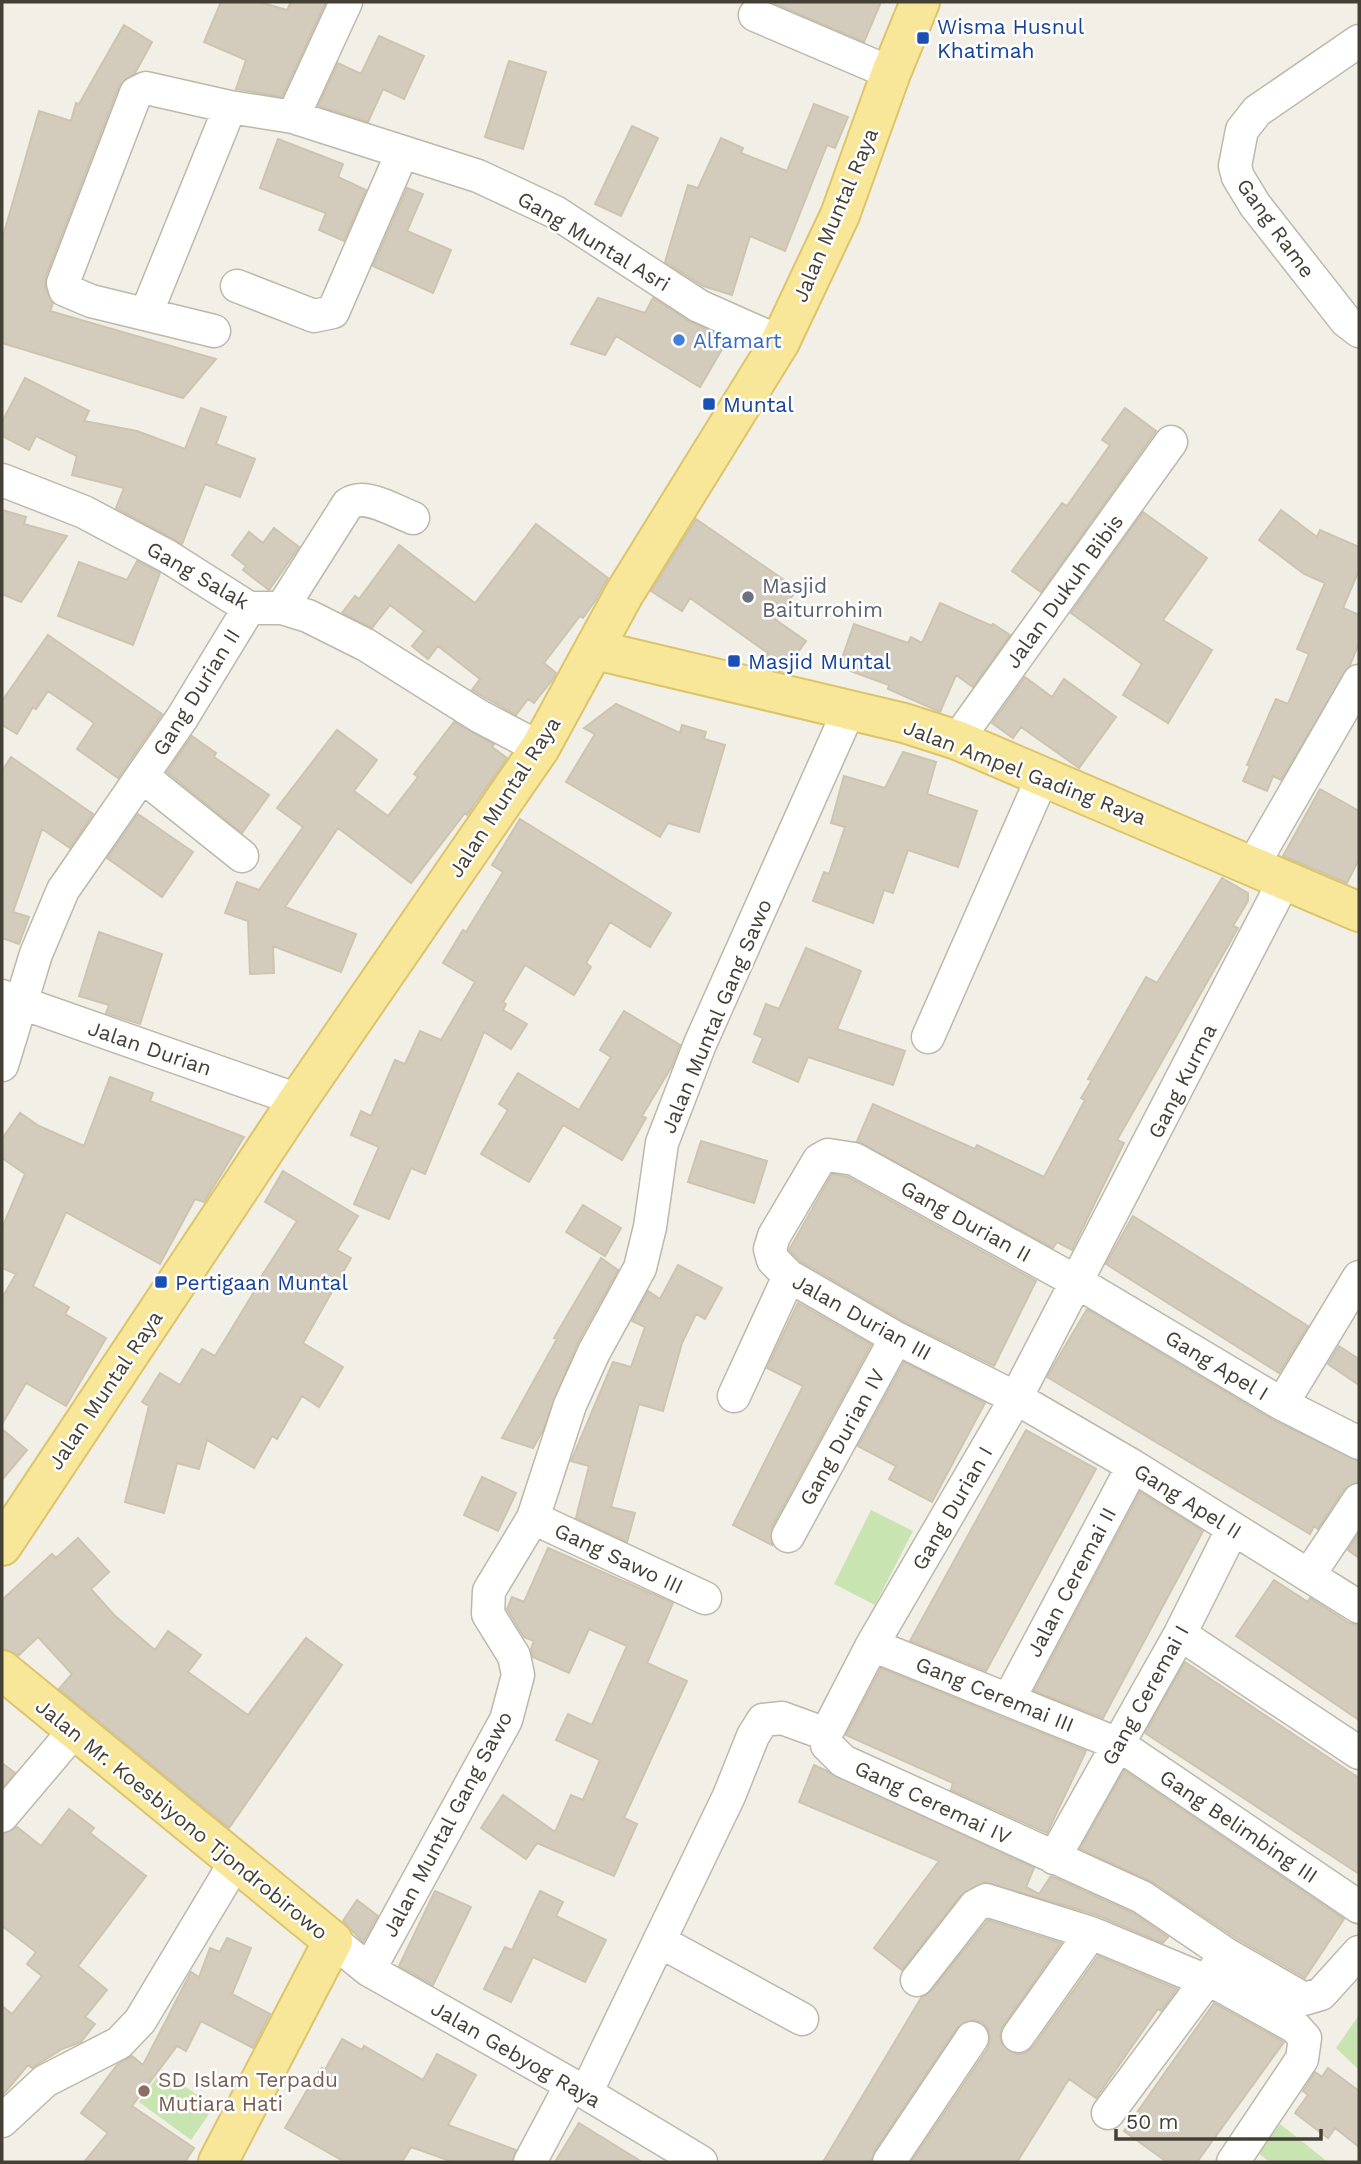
<svg xmlns="http://www.w3.org/2000/svg" width="1361" height="2164" viewBox="0 0 1361 2164" font-family="'Work Sans',sans-serif">
<style>
.green{fill:#c8e4b1}
.building{fill:#d3ccbc;stroke:#cdc4b0;stroke-width:2}
.lines{fill:none;stroke-linecap:round;stroke-linejoin:round}
.minor-casing{stroke:#bdb8a9;stroke-width:35}
.major-casing{stroke:#dcc46a;stroke-width:42}
.minor{stroke:#fff;stroke-width:32}
.major{stroke:#f8e699;stroke-width:38}
.transit-dot{fill:#1a4fb4;stroke:#fff;stroke-width:2.5}
.shop-dot{fill:#3f7fe0;stroke:#fff;stroke-width:2.5}
.worship-dot{fill:#6b7280;stroke:#fff;stroke-width:2.5}
.education-dot{fill:#8d6e63;stroke:#fff;stroke-width:2.5}
.labels{text-anchor:middle;dominant-baseline:central;stroke-width:5;stroke-linejoin:round;paint-order:stroke}
.transit-label{font-size:21px;fill:#164399;stroke:#fff;text-anchor:start}
.street-label{font-size:21px;fill:#444036;stroke:#fff}
.shop-label{font-size:21px;fill:#366cbe;stroke:#fff;text-anchor:start}
.worship-label{font-size:21px;fill:#5b616d;stroke:#fff;text-anchor:start}
.education-label{font-size:21px;fill:#785e54;stroke:#fff;text-anchor:start}
</style>
<rect width="100%" height="100%" fill="#f2efe6"/>
<!-- green -->
<path class="green" d="M871 1510 913 1531 875 1605 834 1584Z
M1359 2015V2070L1336 2048Z
M162 2070 214 2107 191 2140 139 2102Z
M1280 2124 1328 2162H1270L1258 2153Z"/>
<!-- building -->
<path class="building" d="M221 2H259L287 10 291 2H326L282 97 236 89 246 60 204 42Z
M771 2H881L864 42Z
M124 25 152 42 135 73 119 86 46 276 45 288 53 303 50 311 216 359 183 398 2 343V240L39 111 71 121 76 103 79 104Z
M379 36 424 56 404 99 383 89 368 122 318 106 338 63 361 74Z
M509 61 546 72 523 149 485 137Z
M814 104 848 117 835 148 827 145 785 251 750 236 732 295 703 286 665 262 688 185 698 188 721 138 743 148 741 153 787 171Z
M632 126 658 138 621 216 595 204Z
M278 139 343 164 338 177 366 190 344 241 319 230 326 213 260 188Z
M407 188 423 194 407 231 451 250 433 293 373 266Z
M598 298 645 313 653 298 689 321 728 339 700 387 616 336 605 355 571 344Z
M25 378 89 411 84 421 137 431 185 449 201 408 226 417 216 444 255 459 240 497 205 484 182 544 116 508 124 488 72 475 77 456 36 436 29 450 2 436V422Z
M1125 408 1156 431 1041 592 1012 571 1062 503 1067 506 1110 445 1102 440Z
M2 510 26 517 24 524 67 536 21 602 2 594Z
M1281 510 1317 537 1320 530 1359 547V570L1343 608 1359 615V643L1350 665 1281 780 1273 776 1267 791 1243 781 1250 766 1247 765 1276 699 1288 704 1309 654 1297 649 1325 583 1304 574 1259 540Z
M1143 512 1207 558 1163 620 1212 650 1168 723 1123 695 1142 664 1071 613Z
M696 519 797 589 776 620 806 641 784 672 759 666 768 653 690 598 682 611 651 591Z
M536 524 608 578 595 601 583 618 580 616 544 663 556 673 553 679 534 703 528 699 516 715 472 690 480 679 438 646 428 659 412 646 424 631 390 605 372 628 342 613 355 596 359 599 399 545 475 603Z
M274 528 299 547 269 590 243 570 246 566 232 555 249 532 263 543Z
M137 561 160 573 133 645 58 616 79 562 127 580Z
M940 603 992 626 993 624 1010 635 973 687 956 675 940 712 888 689 889 685 839 667 854 624 908 643 911 637 922 643Z
M48 635 162 714 118 778 77 749 94 723 48 691 36 709 33 707 17 734 2 725V701Z
M1025 677 1052 697 1064 679 1116 717 1079 768 1021 727 1013 738 992 723Z
M616 704 680 733 682 725 706 732 704 739 725 745 699 832 668 823 660 837 566 782 595 734 584 728Z
M454 722 494 744 492 747 507 758 467 815 465 813 411 883 338 828 285 907 356 934 341 972 273 946 274 973 250 974 248 921 225 913 237 882 259 890 303 827 277 808 337 730 377 760 354 791 388 816 418 777 414 774Z
M192 736 216 753 214 757 269 795 242 833 167 772Z
M903 752 936 762 927 794 977 811 958 867 908 850 893 893 884 890 873 923 813 901 824 872 829 874 845 827 831 823 844 776 885 788Z
M11 757 93 814 70 848 42 829 13 912 29 917 19 944 2 938V771Z
M1320 789 1359 811V859L1347 883 1283 856Z
M138 814 193 852 162 897 107 858Z
M520 819 671 913 650 947 610 922 586 963 591 967 574 995 525 965 503 1002 506 1004 503 1010 527 1024 511 1049 484 1032 425 1174 411 1168 389 1219 354 1204 379 1147 351 1135 361 1111 371 1116 395 1060 405 1064 420 1031 441 1040 475 982 443 963 463 930 466 932 503 872 492 865Z
M1222 878 1248 893V901L1233 926 1238 928 1117 1140 1124 1143 1072 1250 1057 1242 1053 1248 857 1141 873 1104 975 1149 977 1145 1044 1177 1085 1100 1081 1098 1092 1080 1088 1079 1146 977 1157 983Z
M99 932 162 954 140 1024 106 1013 109 1005 79 996Z
M806 948 861 971 837 1029 905 1051 893 1085 808 1057 798 1082 753 1062 763 1038 754 1034 766 1004 779 1009Z
M624 1011 680 1045 672 1066 642 1116 646 1118 622 1160 563 1125 529 1182 481 1154 508 1110 499 1104 518 1073 579 1110 611 1057 600 1050Z
M110 1077 153 1093 150 1101 244 1137 204 1202 195 1199 160 1264 66 1212 33 1286 69 1307 65 1314 106 1338 66 1406 26 1383 2 1424V1298L16 1274 2 1268V1228L25 1174 2 1158V1139L20 1113 39 1126 84 1146Z
M701 1141 767 1161 754 1203 688 1182Z
M283 1171 358 1216 337 1250 351 1258 303 1343 343 1367 319 1407 302 1396 277 1439 272 1436 254 1468 207 1440 199 1469 177 1463 164 1513 125 1502 149 1406 142 1402 160 1373 180 1385 202 1349 215 1356 254 1292 252 1291 297 1221 265 1202Z
M832 1174 848 1177 1036 1281 994 1366 905 1322 800 1261 789 1250Z
M583 1205 621 1228 605 1256 566 1232Z
M1133 1216 1308 1326 1279 1373 1106 1264Z
M601 1258 618 1270 577 1344 542 1432 533 1448 502 1438 557 1339 554 1338Z
M678 1265 722 1288 705 1319 696 1314 682 1343 663 1411 639 1404 611 1507 635 1513 627 1542 576 1518 589 1466 571 1461 613 1362 631 1367 645 1327 632 1321 648 1291 660 1299Z
M798 1303 871 1345 772 1527V1545L733 1525 803 1386 767 1368Z
M1087 1309 1273 1420 1359 1461V1482L1344 1489 1318 1529 1314 1526 1310 1534 1047 1377Z
M1339 1346 1359 1359V1385L1328 1364Z
M904 1362 985 1403 932 1502 889 1479 896 1466 858 1446Z
M2 1429 27 1450 2 1480Z
M1026 1430 1096 1469 986 1671 910 1641Z
M482 1477 516 1493 498 1531 464 1515Z
M1140 1492 1203 1531 1103 1718 1034 1691Z
M1359 1533V1558L1348 1550Z
M78 1538 109 1572 91 1589 114 1615 155 1650 168 1631 201 1655 188 1672 248 1715 306 1638 342 1665 229 1828 59 1689 72 1674 38 1637 19 1655 2 1649V1600L52 1554 56 1558Z
M548 1548 673 1603 647 1663 687 1681 624 1818 637 1824 614 1876 537 1843 526 1859 481 1828 503 1795 555 1832 571 1795 583 1800 600 1760 556 1740 568 1714 592 1725 627 1646 589 1629 569 1673 533 1657 531 1649 534 1641 524 1637 507 1609 512 1597 524 1602Z
M1274 1580 1308 1602 1310 1598 1349 1623 1359 1625V1720L1236 1636Z
M1185 1662 1359 1778V1874L1145 1733Z
M881 1668 1086 1751 1047 1833 951 1790 953 1783 846 1735Z
M2 1763 15 1773 2 1788Z
M814 1765 1034 1868 1026 1887 1039 1894 1051 1876 1133 1913 1168 1937 1163 1943 1097 1915 984 1882 961 1895 902 1970 874 1948 939 1861 799 1802Z
M1124 1770 1344 1919 1305 1978 1236 1938 1152 1882 1080 1849Z
M69 1809 94 1828 90 1833 146 1876 78 1966 107 1990 85 2017 95 2024 81 2042 62 2049 32 2068 28 2065 2 2096V2006L12 2014 42 1976 27 1964 36 1952 2 1926V1834L17 1827 41 1846Z
M435 1891 471 1907 433 1985 399 1966Z
M540 1891 563 1902 556 1916 606 1940 585 1982 533 1957 511 2002 484 1989 505 1947 512 1950Z
M357 1900 378 1916 363 1942 343 1921Z
M988 1920 1061 1943 1003 2026 1000 2035 1002 2044 1016 2054 1025 2053 1033 2047 1098 1956 1177 1989 1161 2011 1158 2009 1096 2098 1069 2079 1017 2162H911L988 2048 990 2039 988 2029 982 2022 973 2020 957 2028 874 2152 871 2162H823L921 1998 931 1991Z
M227 1938 251 1948 232 1994 270 2014 253 2048 201 2021 186 2051 177 2046 132 2106 194 2148 185 2162H84L108 2133 81 2113 117 2065 132 2056 143 2065 191 1972 199 1977 210 1948 220 1952Z
M1214 2003 1284 2042 1197 2162H1167L1124 2131Z
M342 2039 362 2050 364 2046 423 2080 437 2054 476 2075 448 2125 516 2150 512 2162H453L411 2147 402 2162H345L285 2128 309 2087 322 2068 325 2070Z
M1328 2068 1359 2091V2147L1335 2128 1328 2138 1295 2113 1308 2095 1303 2091 1315 2072 1322 2077Z
M579 2123 642 2162H555Z"/>
<g class="lines">
<defs>
<path id="minor" d="M755 15 891 73
M1359 41 1257 111 1242 130 1235 166 1238 177 1255 205 1346 321 1359 331
M293 117 346 2
M237 286 314 316 333 312 402 153
M146 314 230 107
M214 331 91 301 65 290 63 283 136 93 146 88 230 107 293 117 478 176 555 212 699 306 780 342
M2 480 84 512 167 556 249 608H282L308 616 366 645 479 716 540 748
M282 608 348 504C366 492 394 511 413 518
M957 740 1171 442
M142 776 242 856
M1253 865 1359 681
M2 996 298 1100
M928 1037 1043 776
M2 1065 36 954 63 890 182 718 249 608
M734 1396 789 1276
M1282 1404 1359 1277
M1359 1443 1282 1404 1077 1282 854 1159 828 1155 819 1160 774 1236 770 1249 773 1260 789 1276 896 1338 1016 1398 1133 1466 1359 1607
M533 1518 705 1598
M788 1536 896 1338
M1309 1575 1359 1500
M1180 1634 1359 1753
M872 1645 1118 1744 1359 1907
M1009 1699 1133 1466
M826 1734 872 1645 1016 1398 1285 879
M826 1734 827 1745 843 1761 1142 1897 1226 1954 1304 1999 1321 1994 1359 1952
M2 1816 74 1731
M1054 1858 1180 1634 1232 1530
M333 1941 369 1970 586 2093 701 2162
M659 1941 802 2019
M369 1970 506 1720 518 1675 514 1656 488 1614 489 1591 533 1518 570 1405 594 1352 640 1268 650 1227 662 1143 700 1044 849 710
M917 1980 975 1906 986 1900 1091 1933 1197 1977 1207 1978 1295 2027 1305 2038 1302 2059 1233 2162
M1018 2036 1091 1933
M586 2093 729 1796 753 1736 763 1720 782 1718 826 1734
M1108 2113 1218 1965
M2 2121 45 2081 119 2043 140 2021 236 1861
M530 2162 571 2085
M889 2162 972 2038"/>
<path id="major" d="M596 650 904 723 957 740 1359 912
M2 1546 298 1100 540 748 624 594 780 342 840 215 891 73 920 2
M2 1670 333 1941 218 2162"/>
</defs>
<!-- minor casing -->
<use href="#minor" class="minor-casing"/>
<!-- major casing -->
<use href="#major" class="major-casing"/>
<!-- minor -->
<use href="#minor" class="minor"/>
<!-- major -->
<use href="#major" class="major"/>
</g>
<!-- markers -->
<g class="transit-dot">
<rect x="916" y="31" width="14" height="14" rx="3.5"/>
<rect x="702" y="397" width="14" height="14" rx="3.5"/>
<rect x="727" y="654" width="14" height="14" rx="3.5"/>
<rect x="154" y="1275" width="14" height="14" rx="3.5"/>
</g>
<circle class="shop-dot" cx="679" cy="340" r="7"/>
<circle class="worship-dot" cx="748" cy="597" r="7"/>
<circle class="education-dot" cx="144" cy="2091" r="7"/>
<g class="labels">
<!-- transit labels -->
<g class="transit-label">
<text x="937" y="26">Wisma Husnul<tspan x="937" dy="24">Khatimah</tspan></text>
<text x="723" y="404">Muntal</text>
<text x="748" y="661">Masjid Muntal</text>
<text x="175" y="1282">Pertigaan Muntal</text>
</g>
<!-- street labels -->
<g class="street-label">
<text transform="translate(835 215) rotate(-67)">Jalan Muntal Raya</text>
<text transform="translate(1276 228) rotate(54)">Gang Rame</text>
<text transform="translate(594 241) rotate(31)">Gang Muntal Asri</text>
<text transform="translate(198 575) rotate(30)">Gang Salak</text>
<text transform="translate(1064 591) rotate(-54)">Jalan Dukuh Bibis</text>
<text transform="translate(196 692) rotate(-58)">Gang Durian II</text>
<text transform="translate(1025 772) rotate(21)">Jalan Ampel Gading Raya</text>
<text transform="translate(504 797) rotate(-57)">Jalan Muntal Raya</text>
<text transform="translate(716 1016) rotate(-67)">Jalan Muntal Gang Sawo</text>
<text transform="translate(150 1048) rotate(19)">Jalan Durian</text>
<text transform="translate(1182 1081) rotate(-63)">Gang Kurma</text>
<text transform="translate(966 1221) rotate(29)">Gang Durian II</text>
<text transform="translate(862 1317) rotate(29)">Jalan Durian III</text>
<text transform="translate(1217 1365) rotate(31)">Gang Apel I</text>
<text transform="translate(105 1390) rotate(-56)">Jalan Muntal Raya</text>
<text transform="translate(842 1437) rotate(-61)">Gang Durian IV</text>
<text transform="translate(1188 1501) rotate(32)">Gang Apel II</text>
<text transform="translate(952 1508) rotate(-60)">Gang Durian I</text>
<text transform="translate(619 1558) rotate(25)">Gang Sawo III</text>
<text transform="translate(1071 1582) rotate(-62)">Jalan Ceremai II</text>
<text transform="translate(995 1694) rotate(22)">Gang Ceremai III</text>
<text transform="translate(1145 1695) rotate(-61)">Gang Ceremai I</text>
<text transform="translate(933 1802) rotate(25)">Gang Ceremai IV</text>
<text transform="translate(182 1819) rotate(39)">Jalan Mr. Koesbiyono Tjondrobirowo</text>
<text transform="translate(447 1824) rotate(-62)">Jalan Muntal Gang Sawo</text>
<text transform="translate(1239 1826) rotate(34)">Gang Belimbing III</text>
<text transform="translate(516 2054) rotate(30)">Jalan Gebyog Raya</text>
</g>
<!-- shop labels -->
<g class="shop-label">
<text x="693" y="340">Alfamart</text>
</g>
<!-- worship labels -->
<g class="worship-label">
<text x="762" y="585">Masjid<tspan x="762" dy="24">Baiturrohim</tspan></text>
</g>
<!-- education labels -->
<g class="education-label">
<text x="158" y="2079">SD Islam Terpadu<tspan x="158" dy="24">Mutiara Hati</tspan></text>
</g>
</g>
<!-- border -->
<rect width="1361" height="2164" fill="none" stroke="#444036" stroke-width="7"/>
<!-- scale -->
<path d="M1116 2129v10h205v-10" fill="none" stroke="#444036" stroke-width="3.5"/>
<text x="1126" y="2129" font-size="21" fill="#444036" stroke="#ffffff" stroke-width="5" paint-order="stroke">50 m</text>
</svg>
